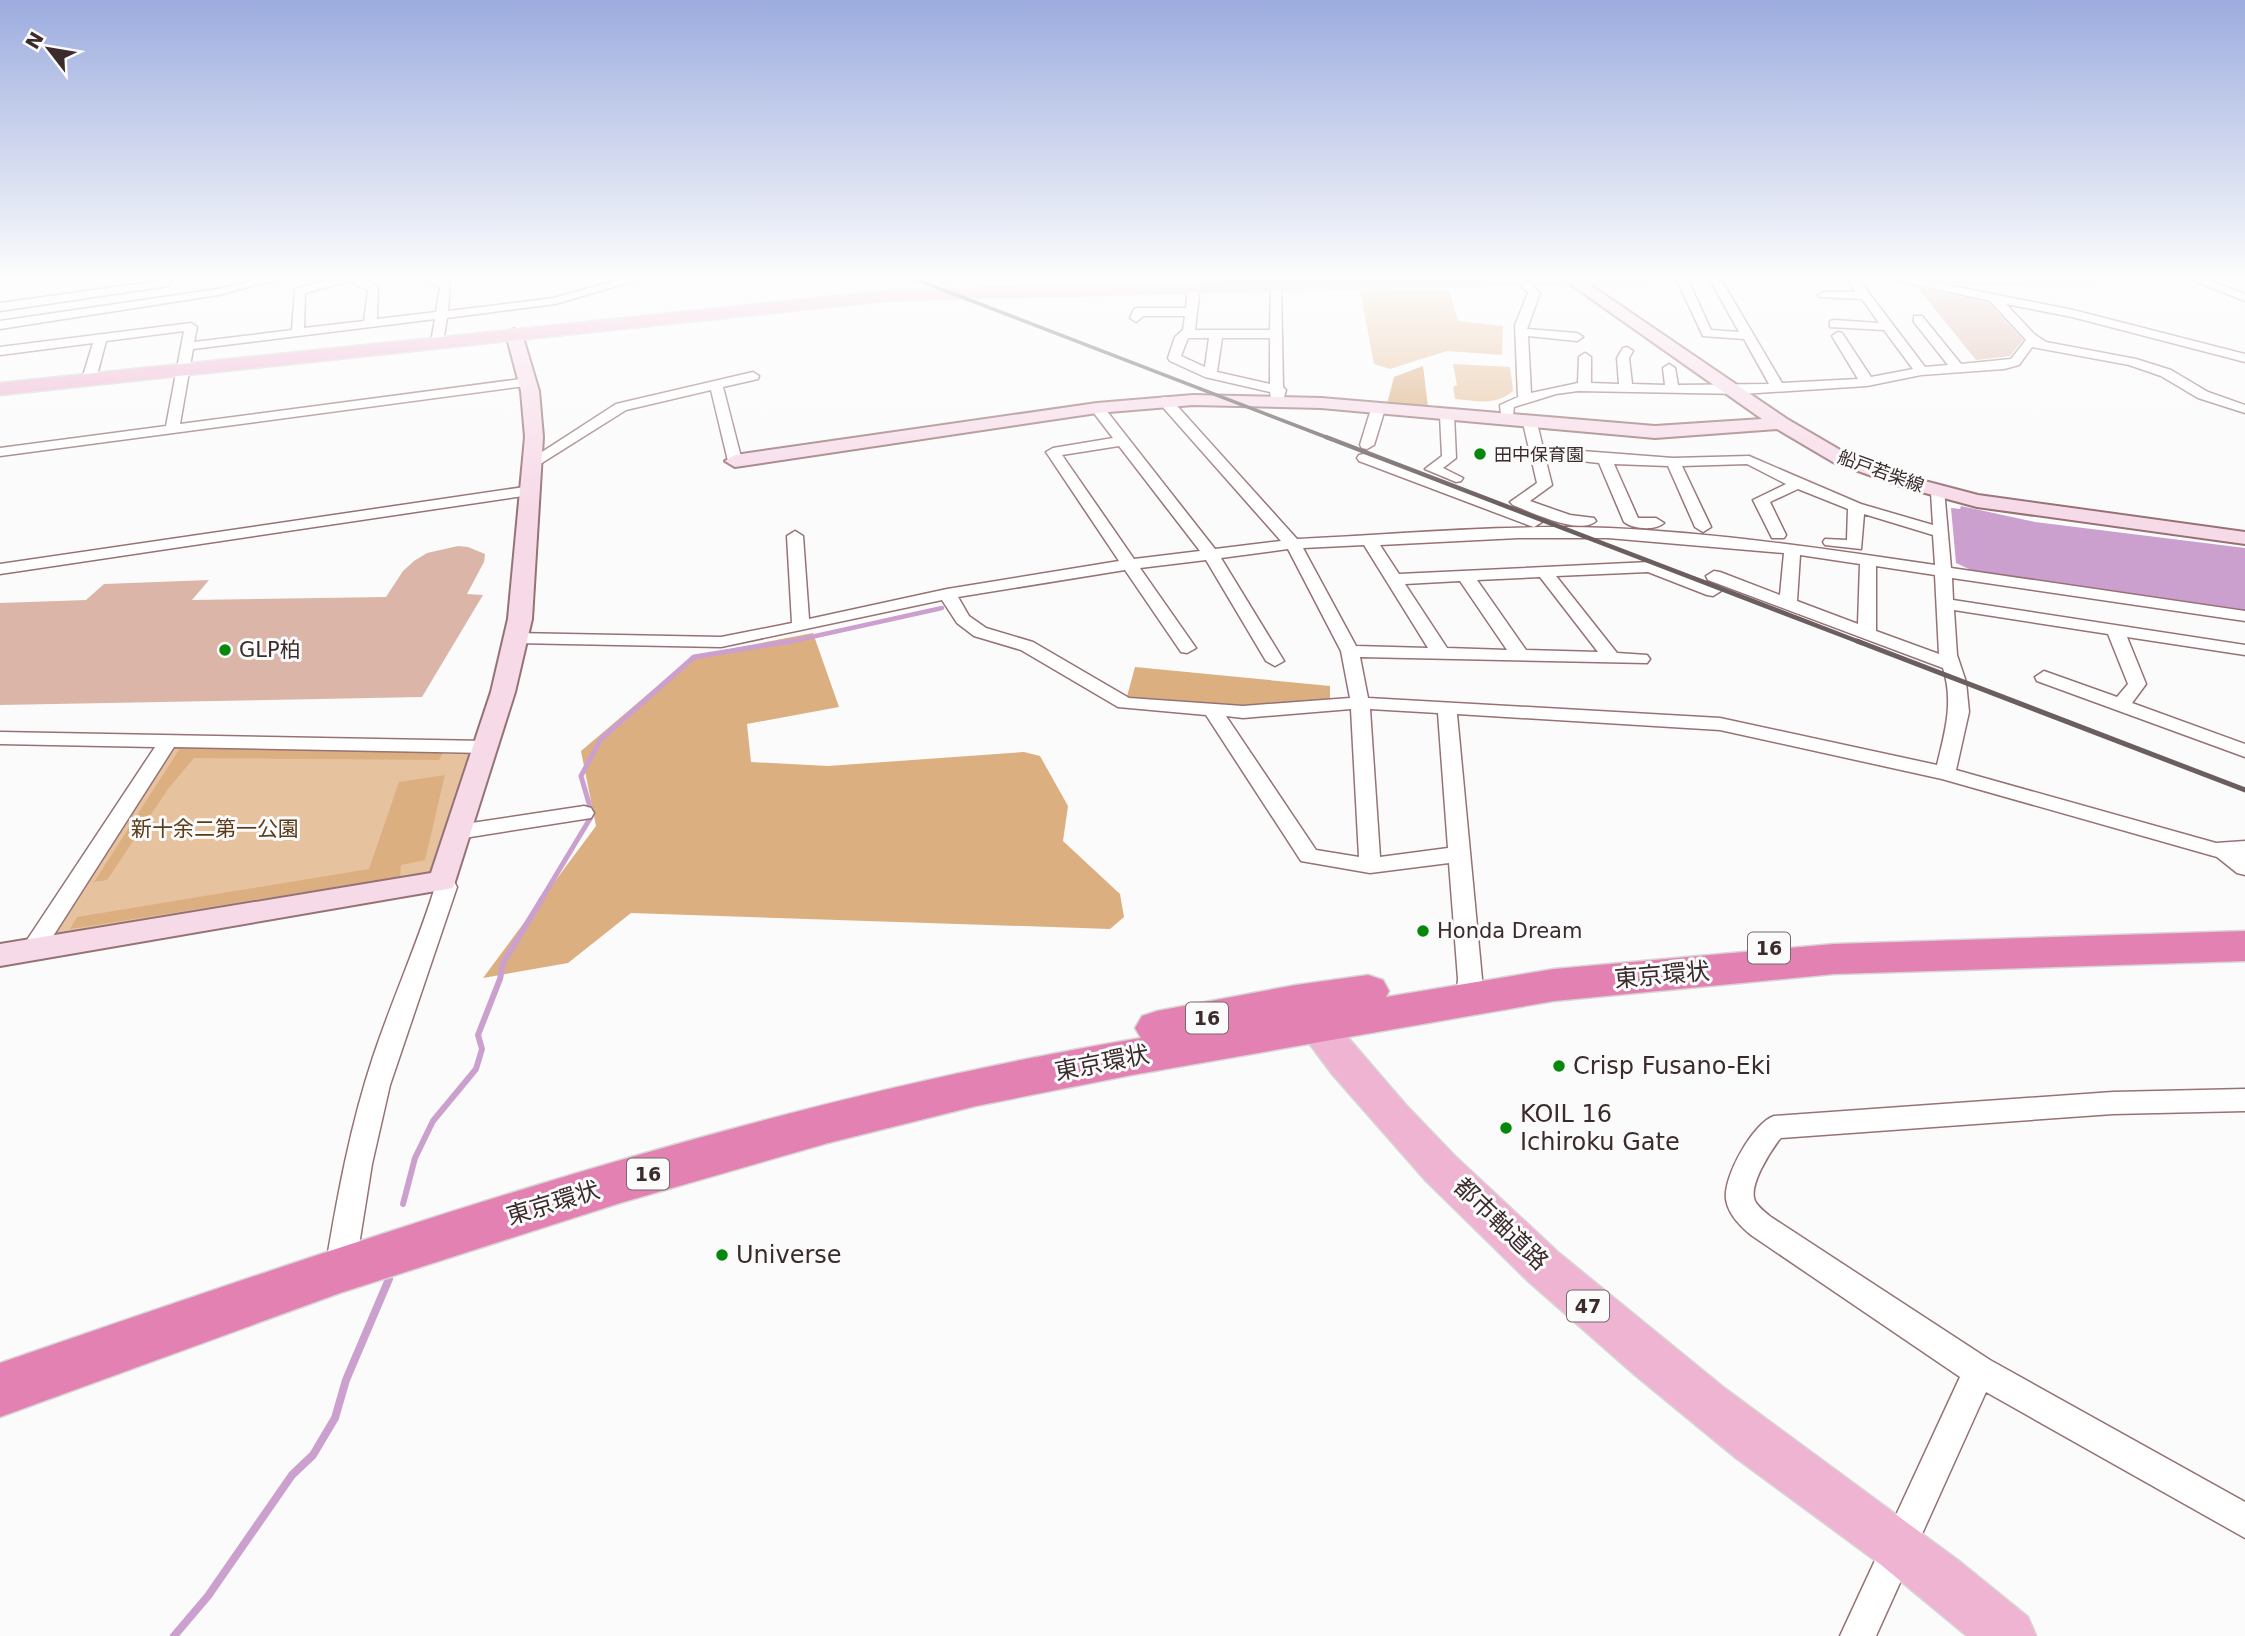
<svg xmlns="http://www.w3.org/2000/svg" width="2245" height="1636" viewBox="0 0 2245 1636" font-family="'DejaVu Sans','Noto Sans JP',sans-serif">
<style>
.green{fill:#e7c29e}
.forest{fill:#dcaf81}
.water{fill:#cba0ce}
.lines{fill:none;stroke-linecap:round;stroke-linejoin:round}
.stream-far3{stroke:#cba0ce;stroke-width:4.5}
.stream-far2{stroke:#cba0ce;stroke-width:5}
.stream-far1{stroke:#cba0ce;stroke-width:6}
.stream{stroke:#cba0ce;stroke-width:8}
.building{fill:#dbb6a8}
.street-casing{stroke:#977274;stroke-width:3}
.secondary-casing{stroke:#977274;stroke-width:4}
.primary-casing{stroke:#d8d5d5;stroke-width:3}
.highway-casing{stroke:#d8d5d5;stroke-width:3}
.street{fill:#fff;fill-rule:evenodd}
.secondary{fill:#f7dae8;fill-rule:evenodd}
.primary{fill:#eeb4d1;fill-rule:evenodd}
.highway{fill:#e382b2;fill-rule:evenodd}
.rail-far2{stroke:#6a5e5e;stroke-width:3.5}
.rail-far1{stroke:#6a5e5e;stroke-width:4.5}
.rail{stroke:#6a5e5e;stroke-width:5}
.poi-dot{fill:#07870c;stroke:#fbfbfb;stroke-width:2.5}
.labels{text-anchor:middle;dominant-baseline:central;stroke-width:6;stroke-linejoin:round;paint-order:stroke}
.far-poi-label{font-size:18px;fill:#3b2b2c;stroke:#fbfbfb;text-anchor:start}
.far-street-label{font-size:18px;fill:#3b2b2c;stroke:#fbfbfb}
.shield{fill:#fbfbfb;stroke:#75696a;stroke-width:2}
.shield-label{font-size:19px;font-weight:bold;fill:#3b2b2c}
.poi-label{font-size:21px;fill:#3b2b2c;stroke:#fbfbfb;text-anchor:start}
.park-label{font-size:21px;fill:#5b3b18;stroke:#fbfbfb}
.near-street-label{font-size:24px;fill:#3b2b2c;stroke:#fbfbfb}
.near-poi-label{font-size:24px;fill:#3b2b2c;stroke:#fbfbfb;text-anchor:start}
</style>
<rect width="100%" height="100%" fill="#fbfbfb"/>
<!-- green -->
<path class="green" d="M1360 290H1449L1458 321 1503 326 1502 355 1447 351 1390 369 1374 364Z
M1453 364 1510 367 1513 391C1496 406 1476 401 1455 399L1453 387 1457 385Z
M175 748 471 754 433 870 425 877 54 935 169 752Z"/>
<!-- forest -->
<path class="forest" d="M1423 366 1428 407 1387 404 1394 377Z
M813 633 839 707 747 724 751 762 828 766 1024 752 1040 756 1068 806 1063 841 1120 894 1124 917 1110 929 631 913 568 963 483 978 596 826 581 751 693 656Z
M1135 667 1330 686V703L1246 709 1126 700Z
M182 745 444 751 439 760 194 758 168 789 107 880 94 882Z
M445 775 425 860 401 865 400 877 70 929 77 917 369 869 399 782Z"/>
<!-- water -->
<path class="water" d="M1961 506 2035 522 2245 548V611L1971 570 1956 563 1951 508 1960 509Z"/>
<g class="lines">
<!-- stream-far3 -->
<path class="stream-far3" d="M784 643 942 608"/>
<!-- stream-far2 -->
<path class="stream-far2" d="M590 807 581 776 601 739 694 657 792 641
M541 900 591 817"/>
<!-- stream-far1 -->
<path class="stream-far1" d="M403 1204 415 1158 433 1121 476 1069 482 1049 478 1035 500 979 503 963 542 899"/>
<!-- stream -->
<path class="stream" d="M174 1636 208 1596 292 1475 313 1455 335 1418 346 1380 389 1279"/>
</g>
<!-- building -->
<path class="building" d="M1917 287 1989 303 2023 340 2010 356 1976 360Z
M458 546 468 547 485 554 484 562 467 594 483 595 422 697 0 705V603L86 600 104 584 209 580 192 600 386 597 403 571 414 561 427 553Z"/>
<g class="lines">
<defs>
<path id="street" d="M0 276H13L0 281Z
M161 276H172L168 286 0 311V303L159 281Z
M270 276H291L218 295 0 329V321L218 289Z
M342 276H362L378 288 377 319 436 312 440 288 422 276H436L450 285 448 311 554 298 632 276H651L555 304 447 318 443 342 437 346 431 342 435 319 193 349 180 424 528 378 535 382 533 385 0 456V448L166 426 184 331 106 341 96 379 89 383 82 379 93 343 0 355V347L191 323 197 327 194 342 292 330 295 289ZM351 281 368 291 364 321 304 328 305 293Z
M926 276H958L942 283Z
M1076 276H1087L1093 290 1091 292H1083Z
M1675 276H1686L1711 330 1739 332 1708 276H1719L1782 383 1858 379 1832 336 1838 332 1842 333 1871 377 1913 369 1884 330 1830 327V321L1834 320 1879 323 1862 299 1820 297 1818 295 1824 292H1856L1845 276H1856L1925 367 1948 365 1914 322V316H1922L1961 364 2011 359 2026 340 1990 301 1878 276H1902L2073 310 2245 354V362L2072 317 2006 304 2034 334 2046 342 2136 359 2171 370 2208 392 2245 405V413L2198 398 2161 376 2129 365 2032 347 2019 365 2004 369 1921 375 1867 386 1742 394 1578 391 1556 394 1514 407 1512 424H1502L1500 405 1518 397 1515 325 1528 293 1517 280 1523 277 1540 293 1527 329 1577 333 1583 337 1577 341 1528 336 1531 393 1578 383 1579 357 1585 353 1591 357V383L1619 384 1617 358 1623 348 1627 347 1633 351 1629 358 1632 384 1665 385 1663 368 1669 364 1675 368 1678 385 1769 384 1744 339 1703 336Z
M2182 276H2198L2245 294V301Z
M1271 283 1281 285 1283 387 1286 390 1282 404H1272L1270 392 1205 377 1170 361 1168 358 1175 337 1183 330 1185 316H1143L1136 322 1130 318 1134 309 1138 308H1186L1188 287 1194 284 1200 287 1195 330H1270ZM1209 338 1205 367 1181 356 1188 338ZM1222 338H1270V384L1217 372Z
M753 372 759 376 758 379 723 387 742 461 740 464H730L728 461 711 390 626 410 537 466H527L525 463 616 404Z
M1165 397 1170 398 1297 539C1401 534 1506 524 1609 528 1719 533 1826 549 1935 565L1933 535 1864 514 1861 549 1825 545 1823 542 1825 539 1847 540 1848 509 1798 489 1770 502 1786 535 1784 538H1772L1753 500 1786 484 1747 464 1682 466 1711 527 1703 532 1695 527 1668 466 1614 464 1638 518H1656L1664 523C1655 531 1633 529 1624 522L1599 463 1545 457 1552 485 1530 501 1570 515 1594 518 1596 521C1580 536 1531 512 1513 505L1510 502 1537 483 1523 423 1530 419 1537 423 1543 448 1673 458 1749 456 1861 504 1933 525 1931 492 1934 489H1944L1951 568 2245 611V621L1952 578 1953 600 2245 645V655L2127 637 2146 684 2132 703 2245 744V757L2037 681 2035 677 2044 671 2117 697 2128 684 2108 634 1954 610 1957 655 1966 682 1969 712 1956 770 2216 843 2245 841V875L2237 873 2217 857 1942 779 1720 730 1457 714 1482 979 1480 1000 1477 1007 1468 1009 1459 1007 1456 1000 1458 979 1449 863 1370 873 1301 861 1206 715 1118 707 1021 650 974 636 957 623 942 600 721 647 515 643 506 638 515 633 721 637 792 623 787 536 795 531 803 536 809 619 947 589 1119 561 1046 452 1053 448 1113 438 1090 408 1097 404 1102 405 1215 549 1281 541 1160 404V398ZM1119 446 1200 551 1134 559 1062 455ZM1518 538H1608L1784 553 1780 595 1720 572 1714 571 1706 576 1708 580 1943 668C1954 702 1945 732 1937 765L1720 718 1368 698 1360 657 1647 663 1650 659 1647 655 1617 653 1556 576 1648 572 1707 595 1713 596 1721 591 1719 587 1650 562 1399 574 1380 545ZM1364 545 1428 648 1356 646 1303 548ZM1288 549 1341 651 1350 698 1243 706 1129 698 1033 642 986 628 969 616 958 597 1125 570 1181 652 1187 653 1196 648 1140 568 1206 560 1266 661 1275 666 1284 661 1221 558ZM1800 555 1860 564 1858 624 1797 601ZM1876 566 1935 575 1939 654 1876 631ZM1540 577 1598 652 1526 650 1477 580ZM1460 581 1507 650 1447 648 1405 584ZM1351 709 1359 857 1316 850 1226 716 1243 718ZM1370 709 1438 713 1448 848 1380 857Z
M1378 405 1385 409 1374 445 1367 449 1362 448 1360 445 1371 409Z
M1447 411 1454 415 1456 458 1443 468 1463 478 1461 481 1456 482 1425 469 1442 456 1440 415Z
M1364 454 1540 519 1542 522 1534 527 1528 525 1359 461 1357 458 1359 455Z
M531 486 536 488 539 491 536 494 0 574V564Z
M0 732 486 741 493 743 496 747 493 751 486 753 174 747 41 955 33 958 25 955 21 949 25 943 155 747 0 744Z
M584 806 591 808 594 813 591 818 458 839 450 837 447 832 450 827 458 825Z
M443 873 451 876 457 887 390 1085 372 1164 355 1270 350 1279 340 1283 330 1279 325 1270C337 1198 350 1126 373 1057 392 1000 417 945 435 887L432 881 435 876Z
M2245 1089V1111L2113 1114 1781 1138 1779 1140C1770 1152 1748 1186 1755 1201 1758 1207 1766 1213 1771 1217L1990 1360 2245 1502V1538L1986 1392 1876 1636H1840L1960 1377 1751 1235C1740 1226 1728 1214 1726 1199 1723 1177 1753 1123 1774 1116L2113 1092Z"/>
<path id="secondary" d="M1559 276H1577L1787 419 1847 454 1917 479 1978 495 2245 532V544L1977 507 1903 487 1833 462 1777 429 1655 438 1321 408 1193 405 1097 413 735 467 725 461 735 455 1097 403 1193 395 1321 398 1655 426 1762 419Z
M514 329 522 334 539 391 543 437 532 619 515 692 453 888 0 966V944L431 873 491 692 508 619 525 437 521 391 506 334Z"/>
<path id="primary" d="M1450 276H1687L1679 281 894 300 0 395V383L894 290Z
M1897 276H2132L2124 281 1988 285 1905 281Z
M1301 994 1314 998 1406 1105 1455 1156 1559 1253 1723 1387 1959 1561 2028 1617 2036 1636H1967L1880 1564 1736 1458 1635 1375 1528 1281 1426 1181 1332 1074 1283 1008 1288 998Z"/>
<path id="highway" d="M2245 931V961L1834 974 1554 1001 1132 1075 976 1106 828 1143 620 1203 340 1293 0 1417V1363C373 1235 750 1103 1141 1038L1135 1028 1142 1016 1157 1011 1296 985 1368 975 1383 980 1389 991 1386 997 1554 969 1834 944Z"/>
</defs>
<!-- street casing -->
<use href="#street" class="street-casing"/>
<!-- secondary casing -->
<use href="#secondary" class="secondary-casing"/>
<!-- primary casing -->
<use href="#primary" class="primary-casing"/>
<!-- highway casing -->
<use href="#highway" class="highway-casing"/>
<!-- street -->
<use href="#street" class="street"/>
<!-- secondary -->
<use href="#secondary" class="secondary"/>
<!-- primary -->
<use href="#primary" class="primary"/>
<!-- highway -->
<use href="#highway" class="highway"/>
<!-- rail-far2 -->
<path class="rail-far2" d="M907 276 1331 439"/>
<!-- rail-far1 -->
<path class="rail-far1" d="M1326 437 1862 643"/>
<!-- rail -->
<path class="rail" d="M1857 641 2245 790"/>
</g>
<!-- sky -->
<linearGradient id="sky" x2="0" y2="1"><stop stop-color="#9cacde"/><stop offset="0.55" stop-color="#fdfdfd"/><stop offset="1" stop-color="#fdfdfd" stop-opacity="0"/></linearGradient>
<rect width="2245" height="506" fill="url(#sky)"/>
<!-- markers -->
<g class="poi-dot">
<circle cx="1480" cy="454" r="7"/>
<circle cx="225" cy="650" r="7"/>
<circle cx="1423" cy="931" r="7"/>
<circle cx="1559" cy="1066" r="7"/>
<circle cx="1506" cy="1128" r="7"/>
<circle cx="722" cy="1255" r="7"/>
</g>
<g class="labels">
<!-- far-poi labels -->
<g class="far-poi-label">
<text x="1494" y="454">田中保育園</text>
</g>
<!-- far-street labels -->
<g class="far-street-label">
<text transform="translate(1881 471) rotate(20)">船戸若柴線</text>
</g>
<!-- shield labels -->
<g class="shield">
<rect x="1748" y="932.5" width="42" height="31" rx="5"/>
<rect x="1186" y="1002.5" width="42" height="31" rx="5"/>
<rect x="627" y="1158.5" width="42" height="31" rx="5"/>
<rect x="1567" y="1290.5" width="42" height="31" rx="5"/>
</g>
<g class="shield-label">
<text x="1769" y="948">16</text>
<text x="1207" y="1018">16</text>
<text x="648" y="1174">16</text>
<text x="1588" y="1306">47</text>
</g>
<!-- poi labels -->
<g class="poi-label">
<text x="239" y="650">GLP柏</text>
<text x="1437" y="931">Honda Dream</text>
</g>
<!-- park labels -->
<g class="park-label">
<text x="215" y="829">新十余二第一公園</text>
</g>
<!-- near-street labels -->
<g class="near-street-label">
<text transform="translate(1662 975) rotate(-5)">東京環状</text>
<text transform="translate(1102 1063) rotate(-11)">東京環状</text>
<text transform="translate(553 1203) rotate(-17)">東京環状</text>
<text transform="translate(1501 1224) rotate(44)">都市軸道路</text>
</g>
<!-- near-poi labels -->
<g class="near-poi-label">
<text x="1573" y="1066">Crisp Fusano-Eki</text>
<text x="1520" y="1114">KOIL 16<tspan x="1520" dy="28">Ichiroku Gate</tspan></text>
<text x="736" y="1255">Universe</text>
</g>
</g>
<!-- north arrow -->
<g transform="translate(49 49) rotate(301)" stroke="#fbfbfb" stroke-width="5" paint-order="stroke">
<path d="M0-5L12 26L0 18L-12 26Z" fill="#3b2b2c"/>
<text y="-10" font-size="19" font-weight="bold" text-anchor="middle" fill="#3b2b2c">N</text>
</g>
</svg>
